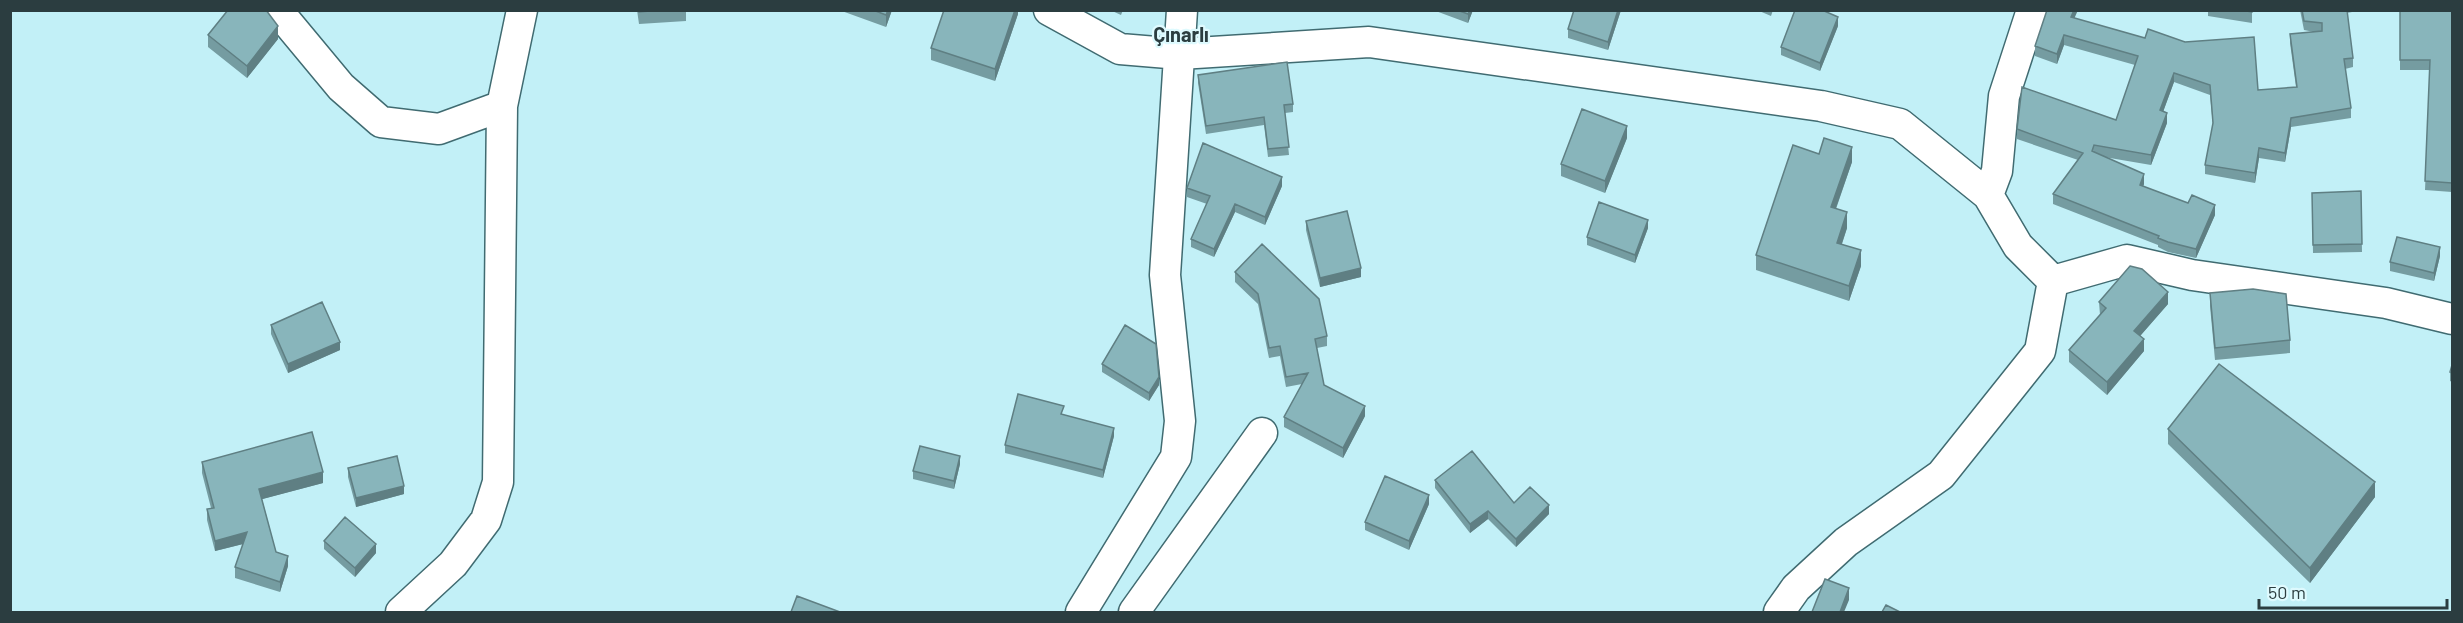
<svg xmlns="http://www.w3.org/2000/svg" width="2463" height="623" viewBox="0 0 2463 623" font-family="Barlow,sans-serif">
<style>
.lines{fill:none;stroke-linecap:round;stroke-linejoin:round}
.minor-casing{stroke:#406b71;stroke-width:33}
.minor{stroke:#fff;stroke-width:30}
.wall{fill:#759ca1}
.shaded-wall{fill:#5f7f83}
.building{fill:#88b5bb;stroke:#5f7f83;stroke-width:1.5}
.labels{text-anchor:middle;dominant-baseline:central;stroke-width:4.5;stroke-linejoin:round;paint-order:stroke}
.quarter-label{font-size:20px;font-weight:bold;fill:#2b3d40;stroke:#defafe}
</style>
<rect width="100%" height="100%" fill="#c2f0f7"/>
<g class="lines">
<defs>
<path id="minor" d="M277 10 341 87 381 122 439 129 502 106
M1049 10 1120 49 1180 54 1369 42 1821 106 1900 124 1988 195 2018 246 2053 281
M1988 195 1997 171 2004 96 2032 10
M2053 281 2127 260 2192 275 2386 303 2452 319
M401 612 453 564 486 520 498 482 502 106 522 10
M1081 612 1176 457 1180 421 1165 275 1182 10
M1134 612 1262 433
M1779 612 1796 588 1846 542 1941 475 2040 351 2053 281"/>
</defs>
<!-- minor casing -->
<use href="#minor" class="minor-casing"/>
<!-- minor -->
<use href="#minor" class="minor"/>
</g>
<!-- wall -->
<path class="wall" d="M637 10H752L686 12V21L639 24Z
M839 10H892L886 27Z
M1018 10V14L995 81 931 60V48Z
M1110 10H1123L1121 15Z
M1433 10H1473L1468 23Z
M1574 10H1621L1608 50 1568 38V29Z
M1757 10H1773L1771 16Z
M2208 10H2252V23L2208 16Z
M2300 10H2352V12L2347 13 2353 58V67L2345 69 2351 108V118L2291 127 2285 162 2259 158 2255 183 2205 174V165L2213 126 2210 95 2174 82 2163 112 2167 123 2151 165 2104 157 2144 184 2143 186 2215 215 2196 258 2168 252 2158 247V245L2053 204V194L2078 160 2017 139V129L2116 120 2135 65 2064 45 2057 64 2035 56V46L2075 18 2258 90 2296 87 2290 43V34L2314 32 2304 30Z
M2400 10H2452V192L2425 190 2430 70H2400Z
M1838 26 1820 71 1781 55V47Z
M208 35 278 39 247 78 208 47Z
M1198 75 1293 104V112L1285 113 1289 155 1268 157 1264 125 1206 134 1198 83Z
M1627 138 1605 193 1561 176V164Z
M1819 154 1852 162 1836 209 1847 228 1842 244 1861 266 1849 301 1756 270V255Z
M1282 186 1265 225 1235 212 1214 257 1191 247V239L1207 204 1187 197V188Z
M2361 191 2362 252 2313 253 2312 193Z
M1306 221 1361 277 1320 287 1306 230Z
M1648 228 1635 263 1587 245V237Z
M2440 256 2434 281 2390 271V262Z
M1235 272 1327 336V346L1317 348 1324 385 1365 416 1343 458 1284 427V417L1302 384 1286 387 1280 356 1269 358 1258 304 1235 282Z
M2210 293 2290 340V353L2215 360 2210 306Z
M2099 302 2168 304 2140 336 2144 351 2107 395 2069 362V350L2100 315Z
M271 325 340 350 288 373 271 334Z
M1102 364 1159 385 1149 401 1102 372Z
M2452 365V382L2450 381V372Z
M1064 415 1114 436 1103 478 1005 453V445Z
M2168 429 2375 497 2310 583 2168 444Z
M202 462 323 483 262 499 276 552 288 566 280 592 235 578V567L243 544 215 551 207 520V509L211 508 202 473Z
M960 464 954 489 913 479V471Z
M348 468 404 494 356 507 348 477Z
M1435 480 1514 503 1549 514 1516 547 1488 519 1470 533 1435 488Z
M1429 504 1409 550 1365 530V522Z
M324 541 376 553 355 577 324 549Z"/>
<!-- shaded-wall -->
<path class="shaded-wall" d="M888 10H892L886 27V15Z
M1015 10H1018V14L995 81V69Z
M1470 10H1473L1468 23V14Z
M1618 10H1621L1608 50V42Z
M2074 10H2078L2071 26V17Z
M1838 17V26L1820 71V63Z
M278 26V39L247 78V66Z
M2064 35V45L2057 64V54Z
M2174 73V82L2160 120V110Z
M2167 113V123L2151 165V155Z
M2291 118V127L2285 162V153Z
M1627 126V138L1605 193V181Z
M1852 147V162L1831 222V207Z
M2259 148V158L2255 183V173Z
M2144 174V184L2140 195V185Z
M1282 177V186L1265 225V217Z
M1235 204V212L1214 257V249Z
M2215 205V215L2196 258V249Z
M1847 212V228L1837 258V243Z
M1648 220V228L1635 263V255Z
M2440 247V256L2434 281V273Z
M1861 250V266L1849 301V286Z
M1361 268V277L1320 287V278Z
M2168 292V304L2134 343V331Z
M2144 339V351L2107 395V382Z
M340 342V350L288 373V364Z
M1159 377V385L1149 401V393Z
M1365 406V416L1343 458V448Z
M1114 428V436L1103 478V470Z
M960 456V464L954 489V481Z
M323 472V483L259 500V489Z
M2375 482V497L2310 583V568Z
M404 486V494L356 507V498Z
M1429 495V504L1409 550V541Z
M1549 505V514L1516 547V539Z
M1488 511V519L1470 533V524Z
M247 532V543L215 551V541Z
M376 544V553L355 577V568Z
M288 556V566L280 592V582Z
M1849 588V600L1844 612H1840Z"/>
<!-- building -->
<path class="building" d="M228 10H266L278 26 247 66 208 35Z
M638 10H662L639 12Z
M873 10H888L886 15Z
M944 10H1015L995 69 931 48Z
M1457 10H1470L1468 14Z
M1574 10H1618L1608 42 1568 29Z
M1795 10H1822L1838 17 1820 63 1781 47Z
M2047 10H2074L2071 17 2145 38 2148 29 2185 42 2254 37 2258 90 2297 87 2290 34 2322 31V23L2304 21 2302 10H2347L2353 58 2344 59 2351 108 2291 118 2285 153 2259 148 2255 173 2205 165 2213 123 2210 85 2174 73 2160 110 2167 113 2151 155 2094 145 2092 151 2144 174 2140 185 2188 203 2192 195 2215 205 2196 249 2168 242 2158 238 2159 236 2053 194 2083 153 2017 129 2022 87 2116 120 2138 56 2064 35 2057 54 2035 46Z
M2239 10H2252V12Z
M2400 10H2452V183L2425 181 2430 60H2400Z
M1287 62 1293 104 1284 105 1289 147 1268 149 1264 117 1206 126 1198 75Z
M1582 109 1627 126 1605 181 1561 164Z
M1824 138 1852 147 1831 207 1847 212 1837 243 1861 250 1849 286 1756 255 1793 145 1819 154Z
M1203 143 1282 177 1265 217 1235 204 1214 249 1191 239 1210 196 1187 188Z
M2361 191 2362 244 2313 245 2312 193Z
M1599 202 1648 220 1635 255 1587 237Z
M1347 211 1361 268 1320 278 1306 221Z
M2397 237 2440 247 2434 273 2390 262Z
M1262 244 1319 299 1327 336 1315 339 1324 385 1365 406 1343 448 1284 417 1308 373 1286 377 1280 346 1269 348 1258 294 1235 272Z
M2130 266 2142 269 2168 292 2134 331 2144 339 2107 382 2069 350 2106 308 2099 302Z
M2253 289 2286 294 2290 340 2215 348 2210 293Z
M322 302 340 342 288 364 271 325Z
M1125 325 1156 344 1159 377 1149 393 1102 364Z
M2219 364 2375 482 2310 568 2168 429Z
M2452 365V373L2450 372Z
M1018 394 1064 406 1061 414 1114 428 1103 470 1005 445Z
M312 432 323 472 259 489 276 552 288 556 280 582 235 567 247 532 215 541 207 509 214 508 202 462Z
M920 446 960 456 954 481 913 471Z
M1472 451 1514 503 1530 487 1549 505 1516 539 1488 511 1470 524 1435 480Z
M397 456 404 486 356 498 348 468Z
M1385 476 1429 495 1409 541 1365 522Z
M345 517 376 544 355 568 324 541Z
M1825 579 1849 588 1840 612H1812Z
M797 596 840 612H791Z
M1886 605 1900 612H1882Z"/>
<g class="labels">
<!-- quarter labels -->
<g class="quarter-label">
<text x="1181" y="34">Çınarlı</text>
</g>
</g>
<!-- border -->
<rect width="2463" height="623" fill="none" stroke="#2b3d40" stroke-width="24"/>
<!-- scale -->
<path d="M2259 599v9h188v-9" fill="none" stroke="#2b3d40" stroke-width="3"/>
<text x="2268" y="599" font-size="18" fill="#2b3d40" stroke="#defafe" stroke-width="4.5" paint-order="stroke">50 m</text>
</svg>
